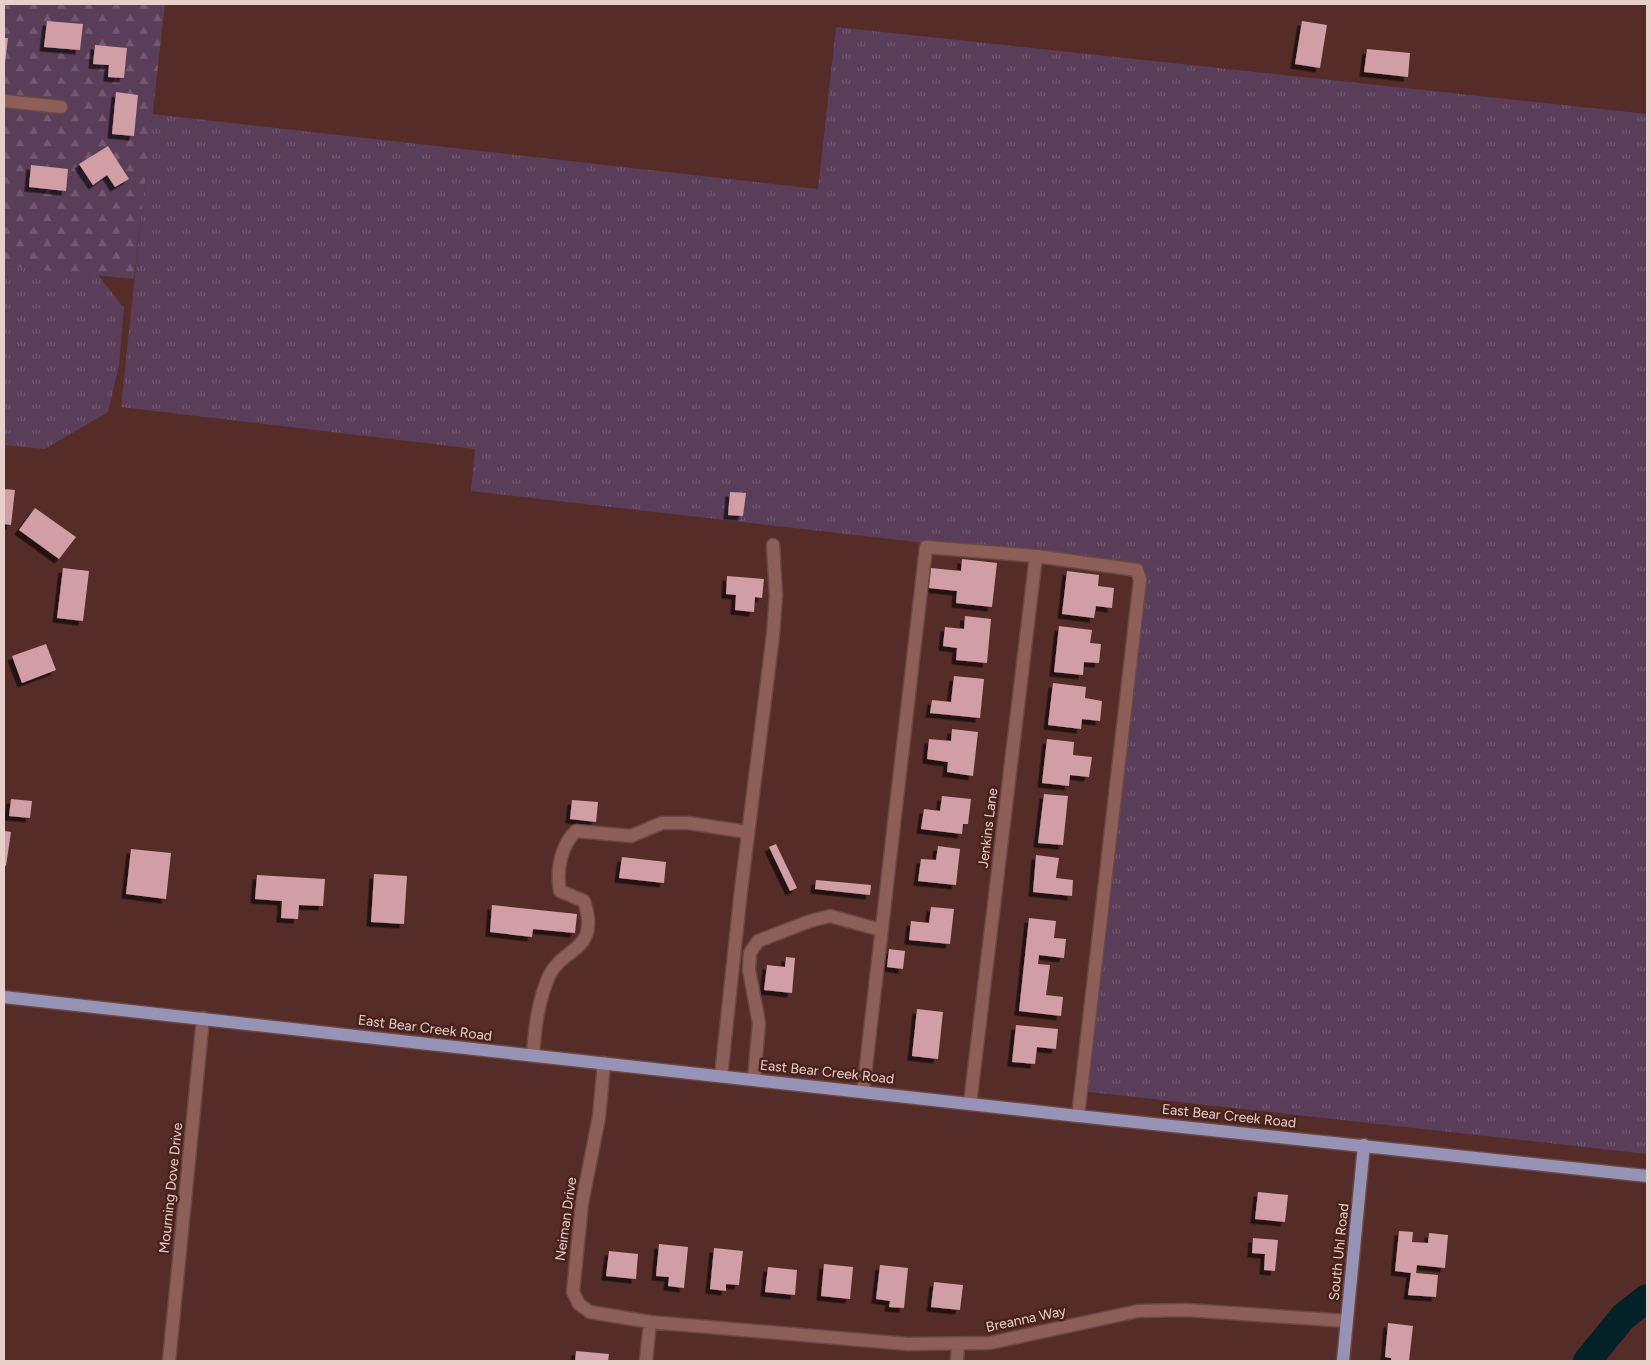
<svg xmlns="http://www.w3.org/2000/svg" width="1651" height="1365" viewBox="0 0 1651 1365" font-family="Figtree,sans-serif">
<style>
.grass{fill:url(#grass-tufts)}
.forest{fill:url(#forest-firs)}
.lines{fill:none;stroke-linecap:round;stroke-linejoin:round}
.river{stroke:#022227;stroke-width:28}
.building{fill:#d19ea6;filter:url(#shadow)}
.minor-casing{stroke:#6a4843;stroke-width:15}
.major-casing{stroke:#6a4843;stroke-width:15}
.minor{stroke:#8d5f58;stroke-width:12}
.major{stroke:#9793b7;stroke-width:12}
.labels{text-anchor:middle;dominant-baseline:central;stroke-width:5;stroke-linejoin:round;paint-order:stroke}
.street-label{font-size:14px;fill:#e9cfca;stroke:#4a221d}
</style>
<defs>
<pattern id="grass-tufts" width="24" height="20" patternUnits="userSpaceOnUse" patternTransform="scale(1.25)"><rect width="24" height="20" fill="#5a3d59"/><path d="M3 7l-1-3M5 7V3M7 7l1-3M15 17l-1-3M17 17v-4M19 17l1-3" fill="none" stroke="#725870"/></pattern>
<pattern id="forest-firs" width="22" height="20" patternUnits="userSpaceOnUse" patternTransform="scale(1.25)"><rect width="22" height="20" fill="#5a3d59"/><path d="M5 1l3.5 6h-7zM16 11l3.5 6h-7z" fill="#725870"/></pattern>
<filter id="shadow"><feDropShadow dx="-4.5" dy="4.5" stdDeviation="0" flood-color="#0009"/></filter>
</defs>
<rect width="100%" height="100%" fill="#552c27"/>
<!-- grass -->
<path class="grass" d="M836 27 1647 114V1154L1081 1091 1143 568 471 491 475 449 121 407 152 114 818 189Z
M4 266 98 275 124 308 119 365 108 412 45 449 4 445Z"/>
<!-- forest -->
<path class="forest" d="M4 4H165L134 279 4 266Z"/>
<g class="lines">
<!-- river -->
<path class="river" d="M1587 1361 1623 1317 1647 1298"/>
</g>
<!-- building -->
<path class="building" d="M47 21 83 24 80 50 44 47Z
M1302 21 1327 25 1320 68 1295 64Z
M4 38H8L5 63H4Z
M95 45 127 48 124 78 108 77 109 65 93 64Z
M1367 49 1410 53 1408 77 1364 72Z
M116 92 138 95 134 136 112 134Z
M108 146 129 179 115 187 107 175 93 185 79 164Z
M31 165 68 169 66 191 29 187Z
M4 489 15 490 11 525 4 524Z
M730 492 746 493 743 516 728 515Z
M35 508 76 537 59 559 19 530Z
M962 559 997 563 992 607 956 603 957 591 929 588 931 568 961 571Z
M63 568 89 571 83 621 57 618Z
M1067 571 1099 575 1098 586 1114 588 1112 608 1096 606 1094 618 1062 614Z
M727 576 764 579 762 598 755 597 754 612 735 610 736 595 726 594Z
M965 616 991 619 987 663 956 660 957 648 943 646 945 627 964 629Z
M1059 626 1092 630 1090 643 1101 644 1099 663 1084 662 1083 675 1054 672Z
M46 644 56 670 22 683 12 656Z
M954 676 984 679 980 718 930 713 932 700 951 702Z
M1053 683 1086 687 1085 698 1102 701 1100 721 1082 719 1081 729 1048 725Z
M952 729 978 732 973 776 947 772 948 762 927 759 929 739 951 741Z
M1047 739 1074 742 1073 755 1092 757 1089 777 1070 775 1069 786 1042 783Z
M1044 794 1068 796 1063 845 1038 843Z
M942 796 971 799 968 824H963L962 834 921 829 924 809 940 811Z
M11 799 32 801 30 818 9 816Z
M572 800 598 802 596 822 570 819Z
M4 831 11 832 6 866 4 865Z
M776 844 797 888 790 891 769 847Z
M938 846 960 849 956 885 918 881 921 859 936 860Z
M131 849 171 853 166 899 126 894Z
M1036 855 1059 858 1056 878 1073 880 1072 896 1033 892Z
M622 857 666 862 664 883 619 878Z
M374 874 407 876 404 924 371 922Z
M257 875 325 879 323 906 299 905 298 919 281 918 282 901 255 899Z
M816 880 871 885 870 895 815 889Z
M492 905 577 914 575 933 533 929 532 937 490 932Z
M931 907 954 909 950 944 909 940 911 921 929 923Z
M1029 918 1056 921 1054 938 1066 939 1064 958 1039 955 1038 964 1050 965 1046 995 1063 997 1061 1016 1019 1011Z
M889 949 905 951 903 969 887 967Z
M786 957 795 958 792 993 764 990 767 965 785 967Z
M917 1009 943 1012 938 1059 912 1056Z
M1016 1025 1058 1029 1056 1049 1037 1047 1035 1064 1012 1062Z
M1258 1192 1288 1195 1285 1222 1255 1219Z
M1399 1231 1413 1232 1412 1242 1428 1243 1429 1233 1448 1235 1445 1268 1417 1265 1416 1273 1438 1275 1436 1297 1408 1295 1411 1273 1395 1271Z
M1253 1238 1278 1240 1275 1271 1264 1270 1265 1254 1252 1253Z
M659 1244 688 1247 684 1288 668 1286 669 1277 656 1276Z
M714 1248 743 1251 739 1285 726 1284V1291L710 1289Z
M609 1251 638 1254 636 1279 606 1276Z
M824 1264 853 1267 850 1299 821 1296Z
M880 1265 908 1268 904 1308 889 1307 890 1301 876 1299Z
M768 1267 797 1270 795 1295 765 1292Z
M934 1282 963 1285 960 1310 931 1307Z
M1388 1323 1413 1326 1409 1361H1391V1358L1385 1357Z
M576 1351 609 1354 608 1361H575Z"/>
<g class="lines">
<defs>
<path id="minor" d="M4 101 61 107
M533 1055C535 1027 538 1001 549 976 563 946 601 952 584 901L560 891C556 870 561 845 576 831L631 836 662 823H688L748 832
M604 1063 599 1117 582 1203 573 1292 579 1304 590 1312 650 1322 908 1344 990 1343 1138 1311 1186 1310 1347 1321
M721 1076 741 890 773 635 776 595 773 545
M754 1079 759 1023 749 970 750 953 758 941 810 921 830 916 881 930
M863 1092 926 547 1036 556 1137 570 1140 580 1078 1116
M970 1104 1036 556
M169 1361 203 1018
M646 1361 650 1322
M957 1361 958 1344"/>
<path id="major" d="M4 997 1078 1116 1647 1176
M1343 1361 1364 1145"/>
</defs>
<!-- minor casing -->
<use href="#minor" class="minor-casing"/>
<!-- major casing -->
<use href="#major" class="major-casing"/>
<!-- minor -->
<use href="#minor" class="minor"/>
<!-- major -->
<use href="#major" class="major"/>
</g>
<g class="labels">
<!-- street labels -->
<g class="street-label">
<text transform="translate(988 828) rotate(-83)">Jenkins Lane</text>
<text transform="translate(425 1028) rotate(7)">East Bear Creek Road</text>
<text transform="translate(827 1072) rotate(6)">East Bear Creek Road</text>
<text transform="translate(1229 1116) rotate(6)">East Bear Creek Road</text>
<text transform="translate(171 1188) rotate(-84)">Mourning Dove Drive</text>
<text transform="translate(566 1219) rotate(-82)">Neiman Drive</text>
<text transform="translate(1339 1252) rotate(-84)">South Uhl Road</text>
<text transform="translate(1026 1319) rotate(-12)">Breanna Way</text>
</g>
</g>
<!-- border -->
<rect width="1651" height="1365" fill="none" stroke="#e9cfca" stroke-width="10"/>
</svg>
